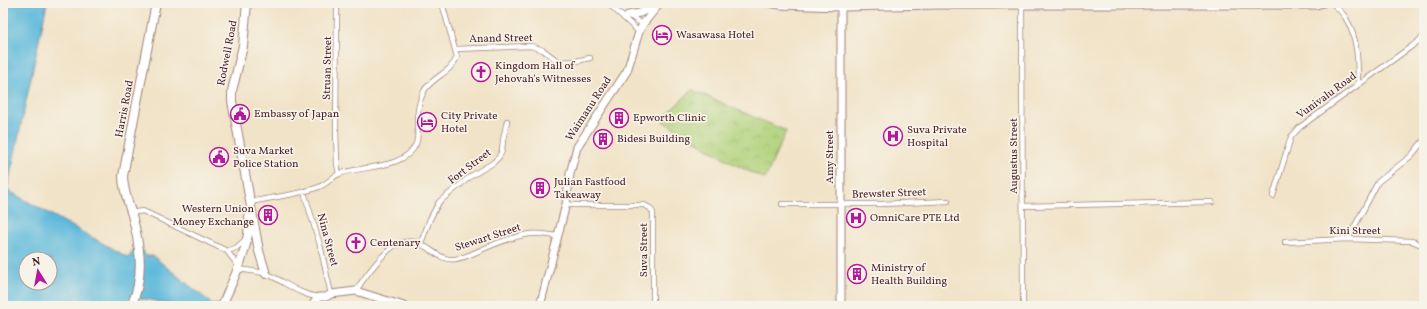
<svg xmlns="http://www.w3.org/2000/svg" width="1427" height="309" viewBox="0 0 1427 309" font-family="Vollkorn,serif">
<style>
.park{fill:url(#park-crowns);stroke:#7c7852}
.water{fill:#5db9db;stroke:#546c83;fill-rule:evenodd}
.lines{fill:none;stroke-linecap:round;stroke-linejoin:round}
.street-casing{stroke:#9e8179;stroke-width:6}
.secondary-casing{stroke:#9e8179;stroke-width:9}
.primary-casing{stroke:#9e8179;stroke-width:9}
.highway-casing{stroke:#9e8179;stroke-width:10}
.street{stroke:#fff;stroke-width:4.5}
.secondary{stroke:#fff;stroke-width:7}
.primary{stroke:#fff;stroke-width:7}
.highway{stroke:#fff;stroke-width:8}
.labels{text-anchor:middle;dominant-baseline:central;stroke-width:3.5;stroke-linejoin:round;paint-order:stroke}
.poi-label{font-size:11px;fill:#4a1f2b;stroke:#f7f3e8;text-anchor:start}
.street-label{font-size:11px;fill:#4a1f2b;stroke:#f7f3e8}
</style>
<defs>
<pattern id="park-crowns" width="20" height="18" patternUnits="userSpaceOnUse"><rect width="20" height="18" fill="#afd179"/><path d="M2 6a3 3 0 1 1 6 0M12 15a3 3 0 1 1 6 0" fill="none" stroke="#98b369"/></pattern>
</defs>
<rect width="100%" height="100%" fill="#f7f3e8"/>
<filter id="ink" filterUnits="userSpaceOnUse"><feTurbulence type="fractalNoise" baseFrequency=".025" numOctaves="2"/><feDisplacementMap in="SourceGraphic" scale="8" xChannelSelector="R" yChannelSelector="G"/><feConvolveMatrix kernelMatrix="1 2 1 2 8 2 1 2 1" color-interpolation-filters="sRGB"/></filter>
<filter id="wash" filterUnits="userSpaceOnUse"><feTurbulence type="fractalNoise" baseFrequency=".012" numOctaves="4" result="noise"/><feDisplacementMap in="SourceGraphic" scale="16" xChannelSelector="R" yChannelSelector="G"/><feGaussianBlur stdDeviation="0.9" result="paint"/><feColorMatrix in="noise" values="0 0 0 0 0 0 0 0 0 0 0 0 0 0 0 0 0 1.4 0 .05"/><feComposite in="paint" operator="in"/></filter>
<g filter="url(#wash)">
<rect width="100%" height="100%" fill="#f1e3c7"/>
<!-- park -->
<path class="park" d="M692 90 786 131 765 179 734 164 661 120Z"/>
<!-- water -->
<path class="water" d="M3 3H47L7 190 129 258 132 251H144L145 256H153L211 303 215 304 219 306H177L131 296 124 306H3ZM26 259H50V283H26Z"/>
</g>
<g filter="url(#ink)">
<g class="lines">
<defs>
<path id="street" d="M608 3 639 32
M1332 3C1337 8 1342 12 1345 17 1358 37 1358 62 1358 84
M1022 6 1023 306
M337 10 336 129 337 164 339 174
M628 15 643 24
M456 49 531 46 543 50 559 62 576 61 590 58
M304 192 320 245 331 294
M1273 196 1291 137 1300 127 1412 46 1422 38 1424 33
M251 202C273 197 298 195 319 187 327 184 332 177 339 174 362 165 404 170 416 144 419 137 417 130 417 123 417 112 419 101 424 91 432 77 451 73 457 57L442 3
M566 204 570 205H644L650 208 653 213V306
M782 204H882L948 201
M1023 206 1212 202
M136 212 143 211 227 251 239 267
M1348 239 1378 182 1411 156 1424 140
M1285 242 1348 239 1412 241 1424 246
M421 243 430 219 439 202 471 176 493 163 499 157 502 151 503 140 507 121
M227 251 236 248 246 239
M239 269C248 271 258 271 267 274 284 281 299 295 318 297
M356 291C363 279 385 249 398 244 425 233 433 262 455 259 465 258 474 253 483 249 497 243 515 236 530 234 539 233 549 235 558 236"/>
<path id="secondary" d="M841 7V306"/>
<path id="primary" d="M769 3 780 5 841 7 937 5H1316L1323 3
M628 15 640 13 656 5
M312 306 318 297H326L331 294 356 291 404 306
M540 306 566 204 570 174 577 147 627 71 639 32 643 24 660 3"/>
<path id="highway" d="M247 3 243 46 232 91V101L259 251 266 274
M131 306C145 277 140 245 132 215 128 202 123 190 123 176L156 3
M222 306C234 276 250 250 249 216"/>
</defs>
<!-- street casing -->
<use href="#street" class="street-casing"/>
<!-- secondary casing -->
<use href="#secondary" class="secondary-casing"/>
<!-- primary casing -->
<use href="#primary" class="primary-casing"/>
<!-- highway casing -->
<use href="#highway" class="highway-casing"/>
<!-- street -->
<use href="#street" class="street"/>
<!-- secondary -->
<use href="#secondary" class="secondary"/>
<!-- primary -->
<use href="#primary" class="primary"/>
<!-- highway -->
<use href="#highway" class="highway"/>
</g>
</g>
<!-- icons -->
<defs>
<symbol id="hotel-ring" viewBox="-11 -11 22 22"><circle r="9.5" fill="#f7f3e8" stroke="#b5179e" stroke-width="1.5"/><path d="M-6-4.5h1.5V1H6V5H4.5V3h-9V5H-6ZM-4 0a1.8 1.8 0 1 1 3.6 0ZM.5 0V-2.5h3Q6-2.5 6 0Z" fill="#b5179e"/></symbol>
<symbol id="church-ring" viewBox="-11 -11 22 22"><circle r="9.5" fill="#f7f3e8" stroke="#b5179e" stroke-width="1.5"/><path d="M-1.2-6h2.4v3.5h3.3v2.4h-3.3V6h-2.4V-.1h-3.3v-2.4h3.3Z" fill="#b5179e"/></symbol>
<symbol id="civic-ring" viewBox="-11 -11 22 22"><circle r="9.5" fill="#f7f3e8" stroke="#b5179e" stroke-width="1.5"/><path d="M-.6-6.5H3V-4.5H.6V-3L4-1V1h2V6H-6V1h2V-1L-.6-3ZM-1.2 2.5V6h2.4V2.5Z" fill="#b5179e"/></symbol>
<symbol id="building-ring" viewBox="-11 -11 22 22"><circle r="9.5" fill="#f7f3e8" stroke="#b5179e" stroke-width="1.5"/><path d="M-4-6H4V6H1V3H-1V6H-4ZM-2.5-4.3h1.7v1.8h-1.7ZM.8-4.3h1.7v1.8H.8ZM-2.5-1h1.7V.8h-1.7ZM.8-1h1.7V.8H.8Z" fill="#b5179e"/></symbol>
<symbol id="hospital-ring" viewBox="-11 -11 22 22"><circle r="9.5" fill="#f7f3e8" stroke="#b5179e" stroke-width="1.5"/><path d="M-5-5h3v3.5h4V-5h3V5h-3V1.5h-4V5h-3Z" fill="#b5179e"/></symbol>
</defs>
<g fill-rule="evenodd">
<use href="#hotel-ring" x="651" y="24" width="22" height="22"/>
<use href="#church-ring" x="470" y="61" width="22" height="22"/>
<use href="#civic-ring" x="229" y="103" width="22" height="22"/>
<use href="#building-ring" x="608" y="107" width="22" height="22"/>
<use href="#hotel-ring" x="416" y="111" width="22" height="22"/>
<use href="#hospital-ring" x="882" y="125" width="22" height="22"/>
<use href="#building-ring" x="592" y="128" width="22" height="22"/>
<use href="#civic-ring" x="208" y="146" width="22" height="22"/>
<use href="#building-ring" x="529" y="177" width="22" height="22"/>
<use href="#building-ring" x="257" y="204" width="22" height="22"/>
<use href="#hospital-ring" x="845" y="207" width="22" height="22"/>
<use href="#church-ring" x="345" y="232" width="22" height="22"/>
<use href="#building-ring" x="846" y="263" width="22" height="22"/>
</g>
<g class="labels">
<!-- poi labels -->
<g class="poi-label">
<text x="676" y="35">Wasawasa Hotel</text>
<text x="495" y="66">Kingdom Hall of<tspan x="495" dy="13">Jehovah's Witnesses</tspan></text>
<text x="254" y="114">Embassy of Japan</text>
<text x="441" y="116">City Private<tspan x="441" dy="13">Hotel</tspan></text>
<text x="633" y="118">Epworth Clinic</text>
<text x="907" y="130">Suva Private<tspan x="907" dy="13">Hospital</tspan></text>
<text x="617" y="139">Bidesi Building</text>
<text x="233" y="151">Suva Market<tspan x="233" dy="13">Police Station</tspan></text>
<text x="554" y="182">Julian Fastfood<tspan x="554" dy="13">Takeaway</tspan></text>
<text x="254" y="209" text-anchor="end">Western Union<tspan x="254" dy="13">Money Exchange</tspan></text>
<text x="870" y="218">OmniCare PTE Ltd</text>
<text x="370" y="243">Centenary</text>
<text x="871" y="268">Ministry of<tspan x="871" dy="13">Health Building</tspan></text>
</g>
<!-- street labels -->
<g class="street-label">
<text transform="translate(501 39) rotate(-1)">Anand Street</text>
<text transform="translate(228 53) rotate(-79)">Rodwell Road</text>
<text transform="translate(328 68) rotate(-89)">Struan Street</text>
<text transform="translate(1327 96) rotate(-36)">Vunivalu Road</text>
<text transform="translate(125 109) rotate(-79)">Harris Road</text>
<text transform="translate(589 109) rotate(-57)">Waimanu Road</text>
<text transform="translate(1014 156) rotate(-90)">Augustus Street</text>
<text transform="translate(830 157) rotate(-90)">Amy Street</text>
<text transform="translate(470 167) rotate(-37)">Fort Street</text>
<text transform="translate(889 194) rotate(-2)">Brewster Street</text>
<text x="1355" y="231">Kini Street</text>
<text transform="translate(488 238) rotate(-18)">Stewart Street</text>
<text transform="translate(327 240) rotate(75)">Nina Street</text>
<text transform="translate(644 250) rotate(-90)">Suva Street</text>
</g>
</g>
<!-- margin -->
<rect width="1427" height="309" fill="none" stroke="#f7f3e8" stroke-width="16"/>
<!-- north arrow -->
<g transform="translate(38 271) rotate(349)"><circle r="19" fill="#f7f3e8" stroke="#b29e9c"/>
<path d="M0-3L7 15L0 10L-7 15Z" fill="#b5179e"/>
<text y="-6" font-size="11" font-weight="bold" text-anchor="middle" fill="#4a1f2b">N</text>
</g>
</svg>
